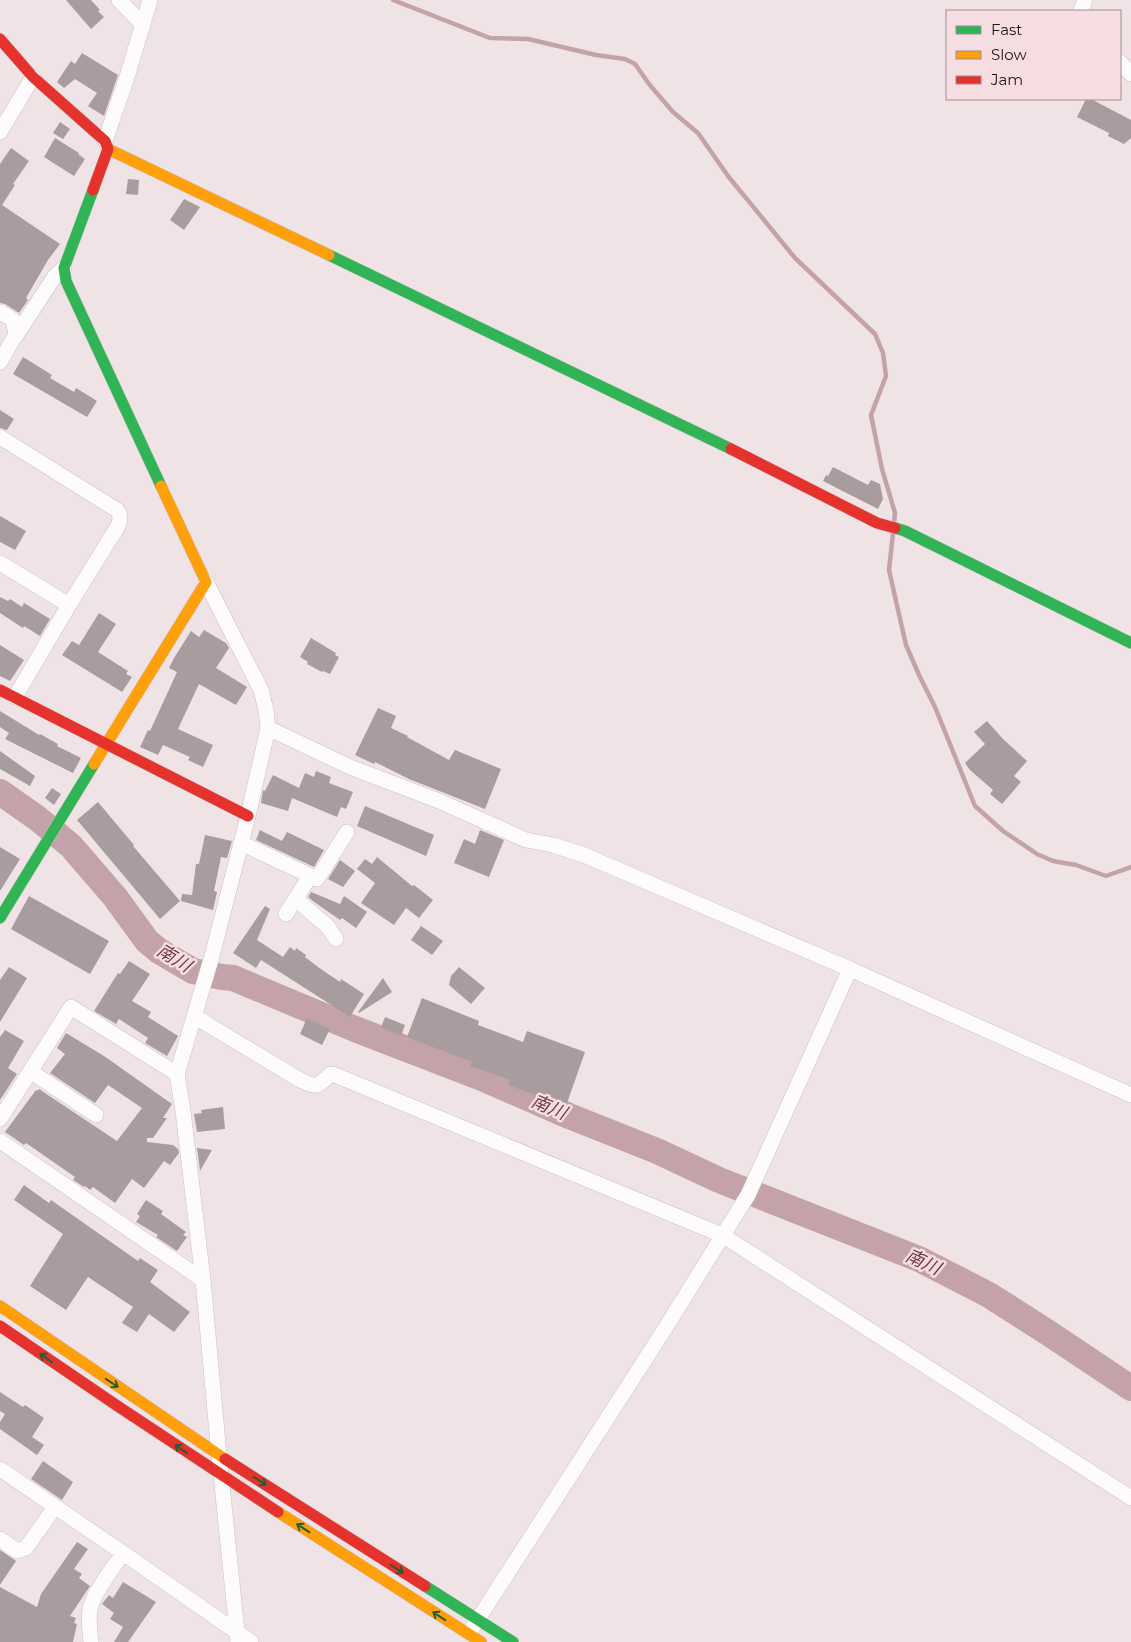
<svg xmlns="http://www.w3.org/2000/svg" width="1131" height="1642" viewBox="0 0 1131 1642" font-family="Montserrat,'Noto Sans JP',sans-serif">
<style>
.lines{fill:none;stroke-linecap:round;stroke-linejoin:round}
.stream{stroke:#c4a2aa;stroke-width:4.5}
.river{stroke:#c4a2aa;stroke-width:26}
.building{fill:#a99c9f}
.street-casing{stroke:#cbc0c3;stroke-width:16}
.fast-casing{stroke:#cbc0c3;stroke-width:12}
.slow-casing{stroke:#cbc0c3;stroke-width:12}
.jam-casing{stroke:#cbc0c3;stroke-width:12}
.street{stroke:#fdfbfb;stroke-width:15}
.fast{stroke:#30b455;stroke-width:11}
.slow{stroke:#ff9f0a;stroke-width:11}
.jam{stroke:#e5322d;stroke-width:11}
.oneway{stroke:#265d33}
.labels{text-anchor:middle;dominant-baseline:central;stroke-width:5;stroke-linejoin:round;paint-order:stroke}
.water-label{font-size:18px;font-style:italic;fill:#713848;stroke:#f6dde2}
</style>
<rect width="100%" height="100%" fill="#f0e3e6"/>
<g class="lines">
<!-- stream -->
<path class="stream" d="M393 0 490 38 528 39 596 55 625 59 635 64 649 84 673 112 698 133 728 176 795 258 875 334 883 353 886 376 871 415 882 469 895 513 894 523
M893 533 889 570 906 645 919 675 935 707 975 806 1003 831 1037 854 1053 861 1076 865 1106 876 1131 867"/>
<!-- river -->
<path class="river" d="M0 792 37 818 71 846 115 897 147 941 159 951 193 971 222 977 233 978 355 1029 482 1078 569 1116 657 1151 719 1180 919 1259 989 1295 1047 1332 1131 1388"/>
</g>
<!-- building -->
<path class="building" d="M66 0H91L100 10 98 11 104 17 91 29Z
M82 53 118 75 104 116 88 106 97 93 75 79 64 88 57 82 71 61 75 64Z
M1086 99H1091L1131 120V138L1124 144 1108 136 1109 133 1077 117Z
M60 122 70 129 63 139 53 133Z
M55 138 79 153 78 154 85 159 74 176 44 157Z
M11 148 29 161 13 184 15 185 2 205 60 244 48 260 26 298 28 300 19 313 5 304 0 303V164Z
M128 179 139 180 138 195 126 194Z
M184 199 200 207 184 230 170 220Z
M23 357 52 375 50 378 74 392 76 388 97 401 87 417 13 374Z
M0 410 14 419 7 430 0 428Z
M833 467 868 485 871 480 880 484 883 499 878 509 823 481 826 475 828 476Z
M0 516 26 531 15 550 0 542Z
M0 597 8 601 10 599 22 607 24 603 50 619 40 636 24 626 23 628 0 613Z
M99 613 116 624 98 652 128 671 126 674 132 677 122 692 62 655 72 641 79 645Z
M204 630 226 643 229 648 216 668 247 687 236 705 199 684 178 729 213 745 203 767 188 760 190 757 163 745 158 755 140 747 148 730 150 731 177 672 169 668 174 658 191 631 199 637Z
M311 638 336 653 335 655 339 657 330 674 323 671 322 672 307 664 308 662 300 657Z
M0 645 24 660 10 681 0 676Z
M378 708 396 716 391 728 408 736 407 737 449 760 455 750 501 769 485 809 409 779 375 762 374 764 355 755Z
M0 711 39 735 40 734 58 744 57 746 81 758 73 773 5 739 9 733 0 727Z
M987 721 1003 739 1027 761 1014 776 1021 782 1002 804 990 794 993 790 970 770 965 763 985 744 974 732Z
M0 751 35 776 30 786 0 769Z
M316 771 331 777 329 783 353 792 346 809 341 807 337 817 292 798 288 811 261 803 263 790 265 791 273 775 299 788 305 773 314 777Z
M52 788 61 794 54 805 45 798Z
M98 802 134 845 133 846 180 901 160 919 77 820Z
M365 806 434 835 426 856 357 826Z
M260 830 282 841 287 832 324 850 314 867 256 840Z
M480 830 504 840 489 877 454 863 464 839 475 844Z
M205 835 232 841 227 858 221 857 214 891 217 892 213 910 181 901 182 894 192 895 196 864H199Z
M0 847 20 859 0 891Z
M377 857 412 886 414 885 433 900 419 918 406 908 394 925 361 903 375 883 357 869 365 859 372 864Z
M340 860 355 871 343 887 328 879Z
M311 892 340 904 344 896 367 912 356 928 342 918 340 920 313 901 308 897Z
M29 896 109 941 90 974 11 929Z
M265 906 270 909 257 940 283 957 290 947 295 951 296 948 306 955 305 957 318 967 340 982 341 979 364 994 350 1017 261 960 256 968 233 953Z
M421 926 443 941 432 955 411 940Z
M129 961 150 974 132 1001 151 1012 148 1017 178 1036 167 1056 145 1043 148 1038 119 1019 116 1024 94 1011 118 973 120 974Z
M9 967 27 978 0 1022V980Z
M459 967 485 988 471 1004 449 985 451 976Z
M383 978 392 992 359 1013 358 1012Z
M422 998 479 1021 478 1025 523 1042 527 1031 585 1052 566 1106 508 1085 510 1080 470 1066 472 1062 407 1037Z
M385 1017 405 1025 401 1036 381 1027Z
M307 1018 330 1029 322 1045 300 1034Z
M5 1030 24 1041 8 1068 17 1074 0 1100V1037Z
M66 1033 104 1056 172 1104 163 1118H167L153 1138H147V1142L173 1145 178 1149 179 1153 170 1165 164 1161 144 1188 132 1179 115 1203 93 1187 90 1190 85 1186 84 1187 73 1180 75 1177 26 1143 24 1145 5 1132 36 1090 37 1091 39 1089 117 1141 142 1108 108 1085 95 1103 50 1073 65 1054 57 1048Z
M223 1107 225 1129 197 1132 194 1114 202 1113 201 1110Z
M197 1148 212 1150 200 1171Z
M24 1185 49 1203 51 1200 138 1261 140 1258 158 1270 150 1282 190 1312 174 1332 149 1314 137 1332 122 1323 133 1307 88 1277 66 1310 30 1286 63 1234 14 1200Z
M146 1200 163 1211 161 1214 186 1232 183 1235 187 1237 177 1251 156 1237 158 1235 136 1222 140 1216 137 1214Z
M0 1392 23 1407 25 1405 44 1418 32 1437 44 1445 37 1455 0 1429V1422L5 1414 0 1411Z
M43 1461 73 1482 62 1500 31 1479Z
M77 1542 88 1549 74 1569 82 1574 79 1578 90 1586 70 1616 76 1618 74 1623 77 1624 73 1642H0V1587L37 1607 41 1594Z
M0 1550 16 1561 0 1585Z
M123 1582 156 1602 128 1642H114L123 1627 110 1619 114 1613 102 1604 109 1595 113 1598Z"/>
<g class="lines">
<defs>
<path id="street" d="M119 0 143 25
M1081 11 1085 0
M1120 62 1131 74
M0 132 33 77
M105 141 127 77 150 0
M0 312 13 320 16 334 0 362
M15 337 55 276 64 268
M0 437 117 510C121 514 120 521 118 526L69 605 15 697
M0 563 69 605
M206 582 261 690 266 710 268 728 248 816 212 956 177 1074 183 1111 203 1280 219 1455 238 1642
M268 728 350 767 439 801 526 840 553 845 584 855 850 969
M241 843 317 879 347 832
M296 899 328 927 336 939
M286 914 310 876
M194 1016 300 1080C320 1089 315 1086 331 1074L335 1075 722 1235 1131 1498
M30 1071 96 1115
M0 1119 71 1007 177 1074
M0 1141 203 1280
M0 1469 123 1553 251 1642
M0 1539 17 1551 26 1548 55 1507
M473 1627 666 1327 748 1195 850 969 1131 1095
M91 1642C90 1632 88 1620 90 1610 92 1594 114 1567 123 1553"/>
<path id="fast" d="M93 190 64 268 66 281 161 486
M329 255 731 449
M895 528 905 531 1131 643
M0 918 94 764
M425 1586 513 1642"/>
<path id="slow" d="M108 149 329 255
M94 764 206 582 161 486
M0 1306 225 1459
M278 1512 481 1642"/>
<path id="jam" d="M0 39 33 77 105 141 108 149 93 190
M731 449 877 523 895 528
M0 690 248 816
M0 1326 119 1407 278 1512
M225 1459 425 1586"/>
</defs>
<!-- street casing -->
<use href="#street" class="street-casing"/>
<!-- fast casing -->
<use href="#fast" class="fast-casing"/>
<!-- slow casing -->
<use href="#slow" class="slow-casing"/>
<!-- jam casing -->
<use href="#jam" class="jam-casing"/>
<!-- street -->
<use href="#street" class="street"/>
<!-- fast -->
<use href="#fast" class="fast"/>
<!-- slow -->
<use href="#slow" class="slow"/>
<!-- jam -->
<use href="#jam" class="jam"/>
</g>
<!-- one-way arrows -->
<defs><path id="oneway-shaft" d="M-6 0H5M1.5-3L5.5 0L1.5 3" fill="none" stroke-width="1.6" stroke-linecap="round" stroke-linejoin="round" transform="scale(1.25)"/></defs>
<g class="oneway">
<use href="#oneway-shaft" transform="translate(46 1358) rotate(-145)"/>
<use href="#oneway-shaft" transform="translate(112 1383) rotate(34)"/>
<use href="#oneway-shaft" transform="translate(181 1449) rotate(-146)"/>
<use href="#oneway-shaft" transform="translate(260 1481) rotate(32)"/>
<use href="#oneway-shaft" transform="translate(303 1528) rotate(-147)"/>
<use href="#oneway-shaft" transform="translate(397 1569) rotate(32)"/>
<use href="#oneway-shaft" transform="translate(439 1616) rotate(-147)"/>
</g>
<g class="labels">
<!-- water labels -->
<g class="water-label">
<text transform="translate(174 958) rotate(31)">南川</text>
<text transform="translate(549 1107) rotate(23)">南川</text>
<text transform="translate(923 1262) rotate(25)">南川</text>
</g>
</g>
<!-- legend -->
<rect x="946" y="10" width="175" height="90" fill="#f6dde2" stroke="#a08d91"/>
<rect x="956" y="26" width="25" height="8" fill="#30b455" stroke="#a08d91"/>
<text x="991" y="35" font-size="15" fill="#1e1618">Fast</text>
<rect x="956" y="51" width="25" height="8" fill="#ff9f0a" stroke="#a08d91"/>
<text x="991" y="60" font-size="15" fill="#1e1618">Slow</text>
<rect x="956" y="76" width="25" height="8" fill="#e5322d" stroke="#a08d91"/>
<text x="991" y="85" font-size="15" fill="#1e1618">Jam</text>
</svg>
